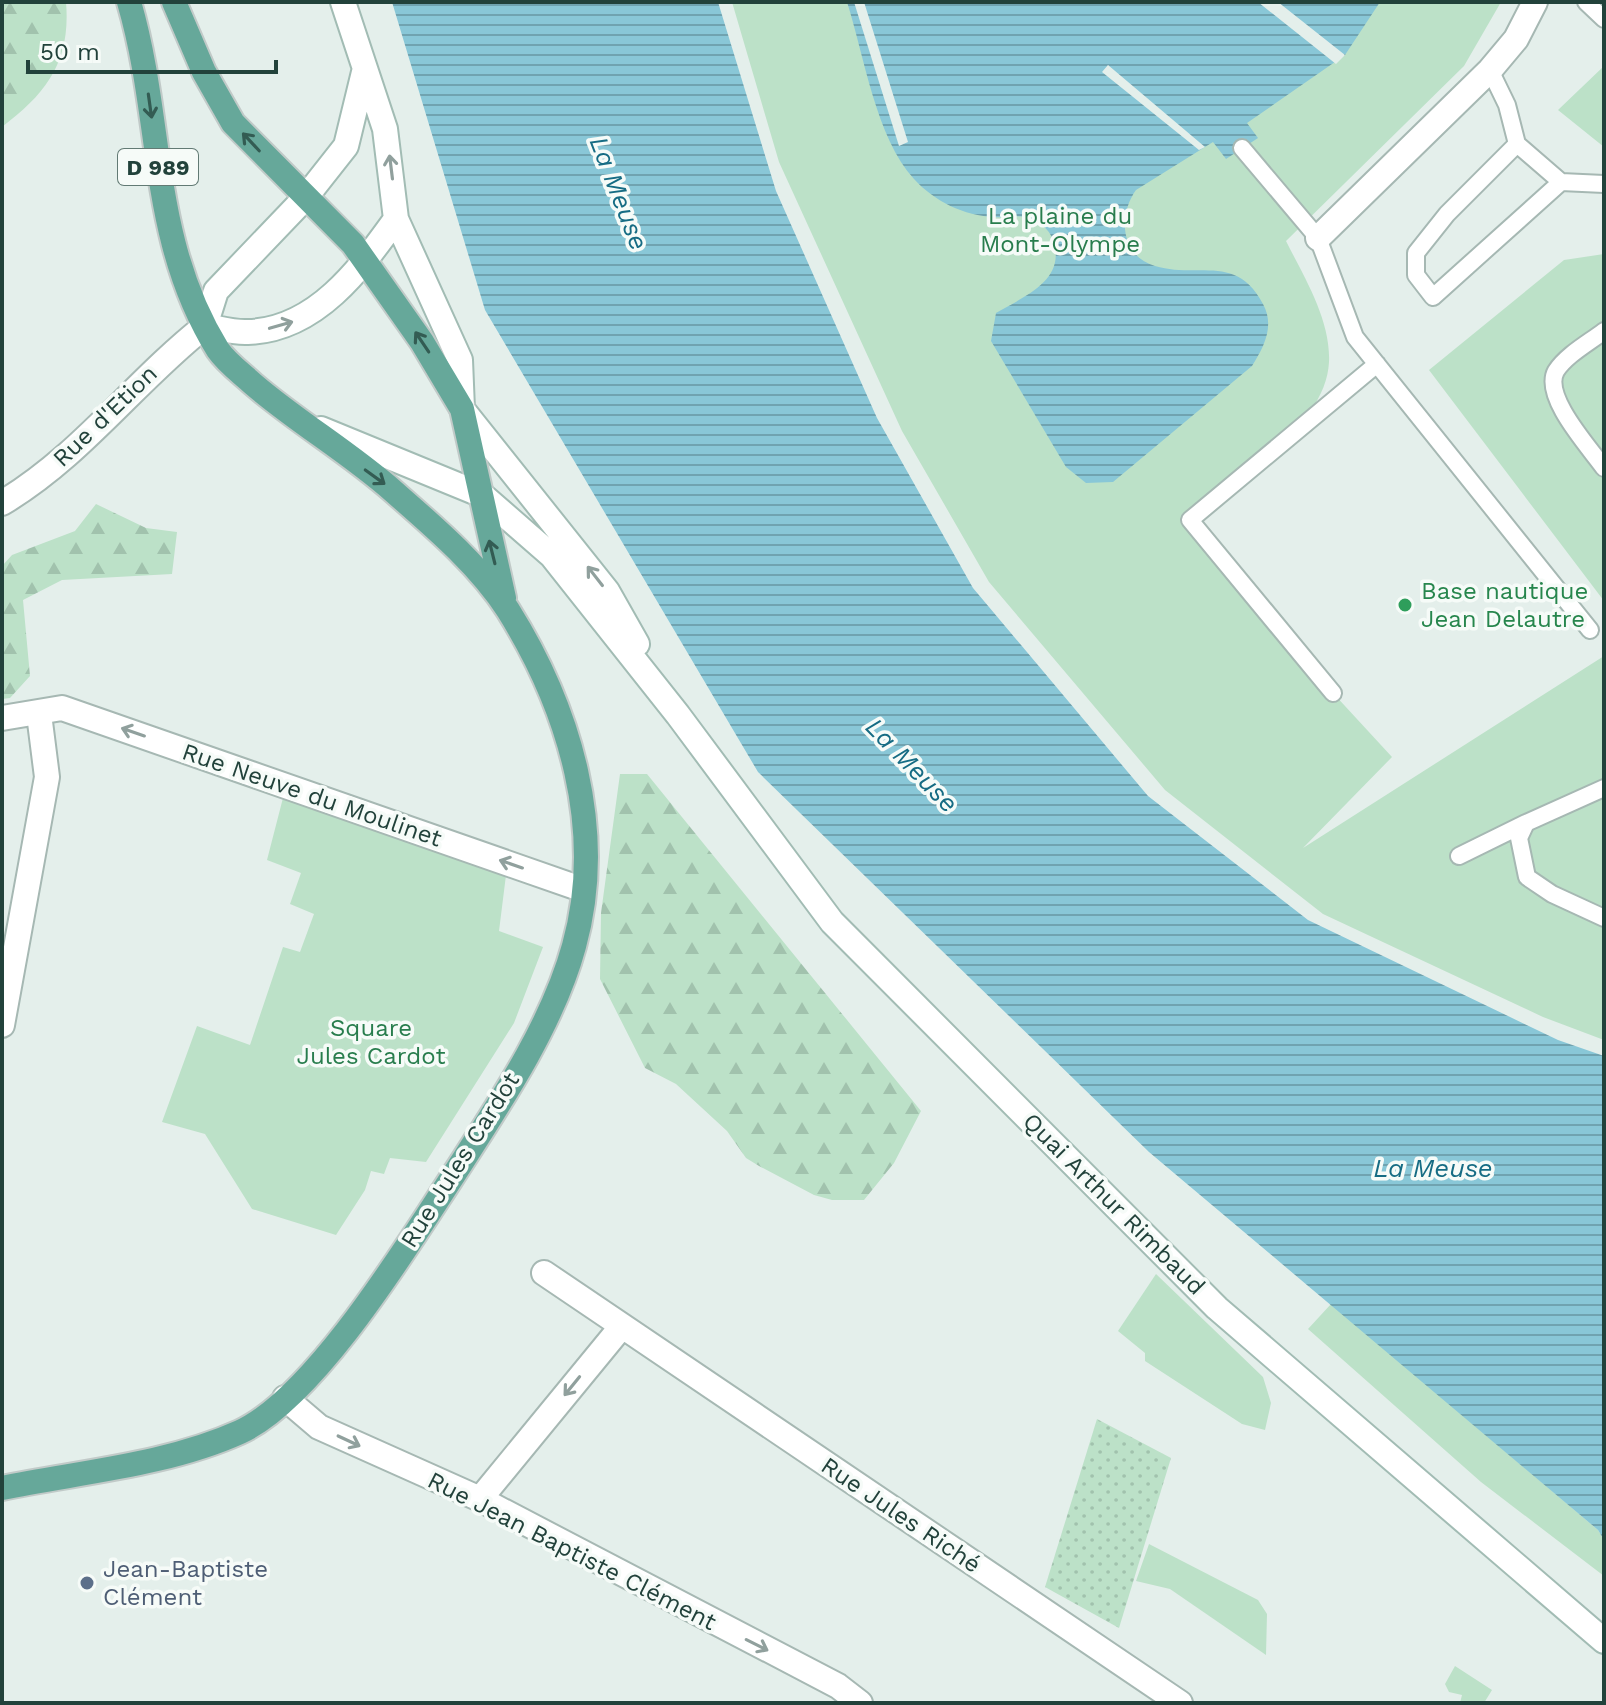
<svg xmlns="http://www.w3.org/2000/svg" width="1606" height="1705" viewBox="0 0 1606 1705" font-family="'Work Sans',sans-serif">
<style>
.grass{fill:url(#grass-dots)}
.forest{fill:url(#forest-firs)}
.green{fill:#bce1c8}
.water{fill:url(#water-rules)}
.pier{fill:#e4efeb}
.lines{fill:none;stroke-linecap:round;stroke-linejoin:round}
.lane-casing{stroke:#a6b8b3;stroke-width:20}
.street-casing{stroke:#a6b8b3;stroke-width:28}
.secondary-casing{stroke:#a2bcb4;stroke-width:28}
.primary-casing{stroke:#c1cac8;stroke-width:28}
.lane{stroke:#fff;stroke-width:16}
.street{stroke:#fff;stroke-width:24}
.secondary{stroke:#fff;stroke-width:24}
.primary{stroke:#66a89a;stroke-width:24}
.oneway{stroke:#335c53}
.oneway2{stroke:#90a09d}
.leisure-dot{fill:#2e9e5b;stroke:#f6fbf8;stroke-width:3}
.service-dot{fill:#5c6f8a;stroke:#f6fbf8;stroke-width:3}
.labels{text-anchor:middle;dominant-baseline:central;stroke-width:7;stroke-linejoin:round;paint-order:stroke}
.shield{fill:#f6fbf8;stroke:#627a74;stroke-width:2}
.shield-label{font-size:22px;font-weight:bold;fill:#22423b}
.park-label{font-size:24px;fill:#287d4d;stroke:#f6fbf8}
.street-label{font-size:24px;fill:#22423b;stroke:#f6fbf8}
.leisure-label{font-size:24px;fill:#27864d;stroke:#f6fbf8;text-anchor:start}
.service-label{font-size:24px;fill:#4e5e75;stroke:#f6fbf8;text-anchor:start}
.water-label{font-size:26px;font-style:italic;fill:#166c84;stroke:#f6fbf8}
</style>
<defs>
<pattern id="grass-dots" width="8" height="8" patternUnits="userSpaceOnUse" patternTransform="scale(2)"><rect width="8" height="8" fill="#bce1c8"/><path d="M2 2h.1M6 6h.1" fill="none" stroke="#a1c2ad" stroke-width="1.8" stroke-linecap="round"/></pattern>
<pattern id="forest-firs" width="22" height="20" patternUnits="userSpaceOnUse" patternTransform="scale(2)"><rect width="22" height="20" fill="#bce1c8"/><path d="M5 1l3.5 6h-7zM16 11l3.5 6h-7z" fill="#a1c2ad"/></pattern>
<pattern id="water-rules" width="6" height="5" patternUnits="userSpaceOnUse" patternTransform="scale(2)"><rect width="6" height="5" fill="#89c7d7"/><path d="M0 2.5h6" fill="none" stroke="#70a3b0"/></pattern>
</defs>
<rect width="100%" height="100%" fill="#e4efeb"/>
<!-- grass -->
<path class="grass" d="M1097 1419 1171 1458 1119 1628 1045 1587Z"/>
<!-- forest -->
<path class="forest" d="M2 2H66C71 61 47 93 2 127Z
M96 504 146 528 177 532 172 574 62 580 23 600 30 676 10 698 2 699V566L12 555 75 531Z
M620 774H647L921 1111 894 1163 864 1200H832L814 1195 759 1166 746 1158 727 1131 676 1084 645 1068 600 979 601 913Z"/>
<!-- green -->
<path class="green" d="M732 2H1501L1464 66 1286 241C1304 277 1331 320 1329 362 1326 426 1236 482 1191 520L1333 693 1392 757 1303 848 1604 656V1040L1543 1017 1323 914 1165 790 989 582 902 431 779 162Z
M1604 66V147L1558 110Z
M1604 254V601L1429 370 1564 260Z
M284 794 506 875 499 931 543 947 514 1023 426 1162 390 1158 384 1174 371 1171 365 1190 336 1235 252 1209 205 1134 162 1122 197 1026 250 1045 283 947 300 952 314 914 290 904 301 873 267 860Z
M1156 1274 1263 1377 1271 1403 1265 1430 1242 1424 1145 1361V1353L1118 1331Z
M1331 1304 1598 1530 1604 1540V1576L1481 1482 1308 1329Z
M1149 1544 1258 1600 1267 1614 1266 1655 1170 1589 1136 1581Z
M1455 1666 1492 1690 1484 1703H1460L1462 1695 1449 1692 1445 1684Z"/>
<!-- water -->
<path class="water" d="M392 2H718L776 191 877 418 973 588 1148 796 1308 920 1558 1040 1604 1056V1540L1598 1530 1149 1152 758 772 485 310Z
M847 2H1380L1345 55 1247 123 1258 138 1226 159 1213 142 1136 190C1118 215 1120 256 1155 266 1198 279 1236 253 1263 304 1275 326 1264 347 1252 366L1113 482 1086 483 1066 467 991 341 996 313C1025 296 1067 280 1053 240 1049 228 1037 220 1025 217 1016 215 1005 218 995 217 964 216 934 201 914 179 876 138 864 55 847 2Z"/>
<!-- pier -->
<path class="pier" d="M854 2H864L908 142 899 146Z
M1258 2H1278L1345 55 1336 64Z
M1108 65 1205 147 1199 150 1102 72Z"/>
<g class="lines">
<defs>
<path id="lane" d="M1586 2 1604 19
M1490 70 1507 105 1517 144 1447 214 1416 253V275L1433 297 1561 182 1517 144
M1242 148 1318 238 1355 337 1590 630
M1561 182 1604 184
M1604 331C1590 342 1566 355 1556 371 1542 396 1589 447 1604 468
M1333 693 1190 520 1377 364
M1604 788 1526 823 1519 838 1527 877 1552 894 1604 918
M1459 856 1526 823"/>
<path id="street" d="M1318 238 1490 70 1516 39 1535 2
M2 503C81 456 134 382 205 326
M2 718 62 708 584 890
M2 1025 47 777 39 714
M544 1273 1180 1703
M285 1398 319 1427 480 1499 838 1686 860 1703
M480 1499 622 1326"/>
<path id="secondary" d="M343 2 385 129 396 219C360 269 316 330 248 332 234 333 218 328 205 326L216 291 305 198 346 146 364 72
M396 219 460 360 462 409 607 591 637 644
M321 429 482 495 552 556 678 715 832 922 1217 1308 1604 1641"/>
<path id="primary" d="M174 2 204 72 233 123 353 244 422 342 462 409 504 598
M2 1488C80 1472 167 1465 240 1432 314 1398 406 1248 451 1179 496 1109 552 1027 574 946 606 831 570 709 508 610 479 565 433 526 393 491 349 452 297 422 253 384 241 373 227 363 218 350 149 239 164 122 129 2"/>
</defs>
<!-- lane casing -->
<use href="#lane" class="lane-casing"/>
<!-- street casing -->
<use href="#street" class="street-casing"/>
<!-- secondary casing -->
<use href="#secondary" class="secondary-casing"/>
<!-- primary casing -->
<use href="#primary" class="primary-casing"/>
<!-- lane -->
<use href="#lane" class="lane"/>
<!-- street -->
<use href="#street" class="street"/>
<!-- secondary -->
<use href="#secondary" class="secondary"/>
<!-- primary -->
<use href="#primary" class="primary"/>
</g>
<!-- one-way arrows -->
<defs><path id="oneway-shaft" d="M-6 0H5M1.5-3L5.5 0L1.5 3" fill="none" stroke-width="1.6" stroke-linecap="round" stroke-linejoin="round" transform="scale(2)"/></defs>
<g class="oneway">
<use href="#oneway-shaft" transform="translate(150 106) rotate(82)"/>
<use href="#oneway-shaft" transform="translate(251 142) rotate(-133)"/>
<use href="#oneway-shaft" transform="translate(422 342) rotate(-124)"/>
<use href="#oneway-shaft" transform="translate(375 477) rotate(36)"/>
<use href="#oneway-shaft" transform="translate(492 552) rotate(-104)"/>
</g>
<g class="oneway2">
<use href="#oneway-shaft" transform="translate(391 167) rotate(-97)"/>
<use href="#oneway-shaft" transform="translate(281 325) rotate(-16)"/>
<use href="#oneway-shaft" transform="translate(595 576) rotate(-128)"/>
<use href="#oneway-shaft" transform="translate(133 732) rotate(-161)"/>
<use href="#oneway-shaft" transform="translate(511 864) rotate(-161)"/>
<use href="#oneway-shaft" transform="translate(572 1386) rotate(129)"/>
<use href="#oneway-shaft" transform="translate(349 1441) rotate(25)"/>
<use href="#oneway-shaft" transform="translate(757 1645) rotate(27)"/>
</g>
<!-- markers -->
<circle class="leisure-dot" cx="1405" cy="605" r="8"/>
<circle class="service-dot" cx="87" cy="1583" r="8"/>
<g class="labels">
<!-- shield labels -->
<rect class="shield" x="118" y="149" width="80" height="36" rx="6"/>
<g class="shield-label">
<text x="158" y="167">D 989</text>
</g>
<!-- park labels -->
<g class="park-label">
<text x="1060" y="216">La plaine du<tspan x="1060" dy="28">Mont-Olympe</tspan></text>
<text x="371" y="1028">Square<tspan x="371" dy="28">Jules Cardot</tspan></text>
</g>
<!-- street labels -->
<g class="street-label">
<text transform="translate(105 416) rotate(-44)">Rue d'Etion</text>
<text transform="translate(312 795) rotate(19)">Rue Neuve du Moulinet</text>
<text transform="translate(460 1160) rotate(-58)">Rue Jules Cardot</text>
<text transform="translate(1114 1204) rotate(45)">Quai Arthur Rimbaud</text>
<text transform="translate(901 1515) rotate(34)">Rue Jules Riché</text>
<text transform="translate(572 1551) rotate(27)">Rue Jean Baptiste Clément</text>
</g>
<!-- leisure labels -->
<g class="leisure-label">
<text x="1421" y="591">Base nautique<tspan x="1421" dy="28">Jean Delautre</tspan></text>
</g>
<!-- service labels -->
<g class="service-label">
<text x="103" y="1569">Jean-Baptiste<tspan x="103" dy="28">Clément</tspan></text>
</g>
<!-- water labels -->
<g class="water-label">
<text transform="translate(619 193) rotate(69)">La Meuse</text>
<text transform="translate(912 765) rotate(46)">La Meuse</text>
<text x="1433" y="1168">La Meuse</text>
</g>
</g>
<!-- border -->
<rect width="1606" height="1705" fill="none" stroke="#22423b" stroke-width="8"/>
<!-- scale -->
<path d="M28 60v12h248v-12" fill="none" stroke="#22423b" stroke-width="4"/>
<text x="40" y="60" font-size="24" fill="#22423b" stroke="#f6fbf8" stroke-width="6" paint-order="stroke">50 m</text>
</svg>
